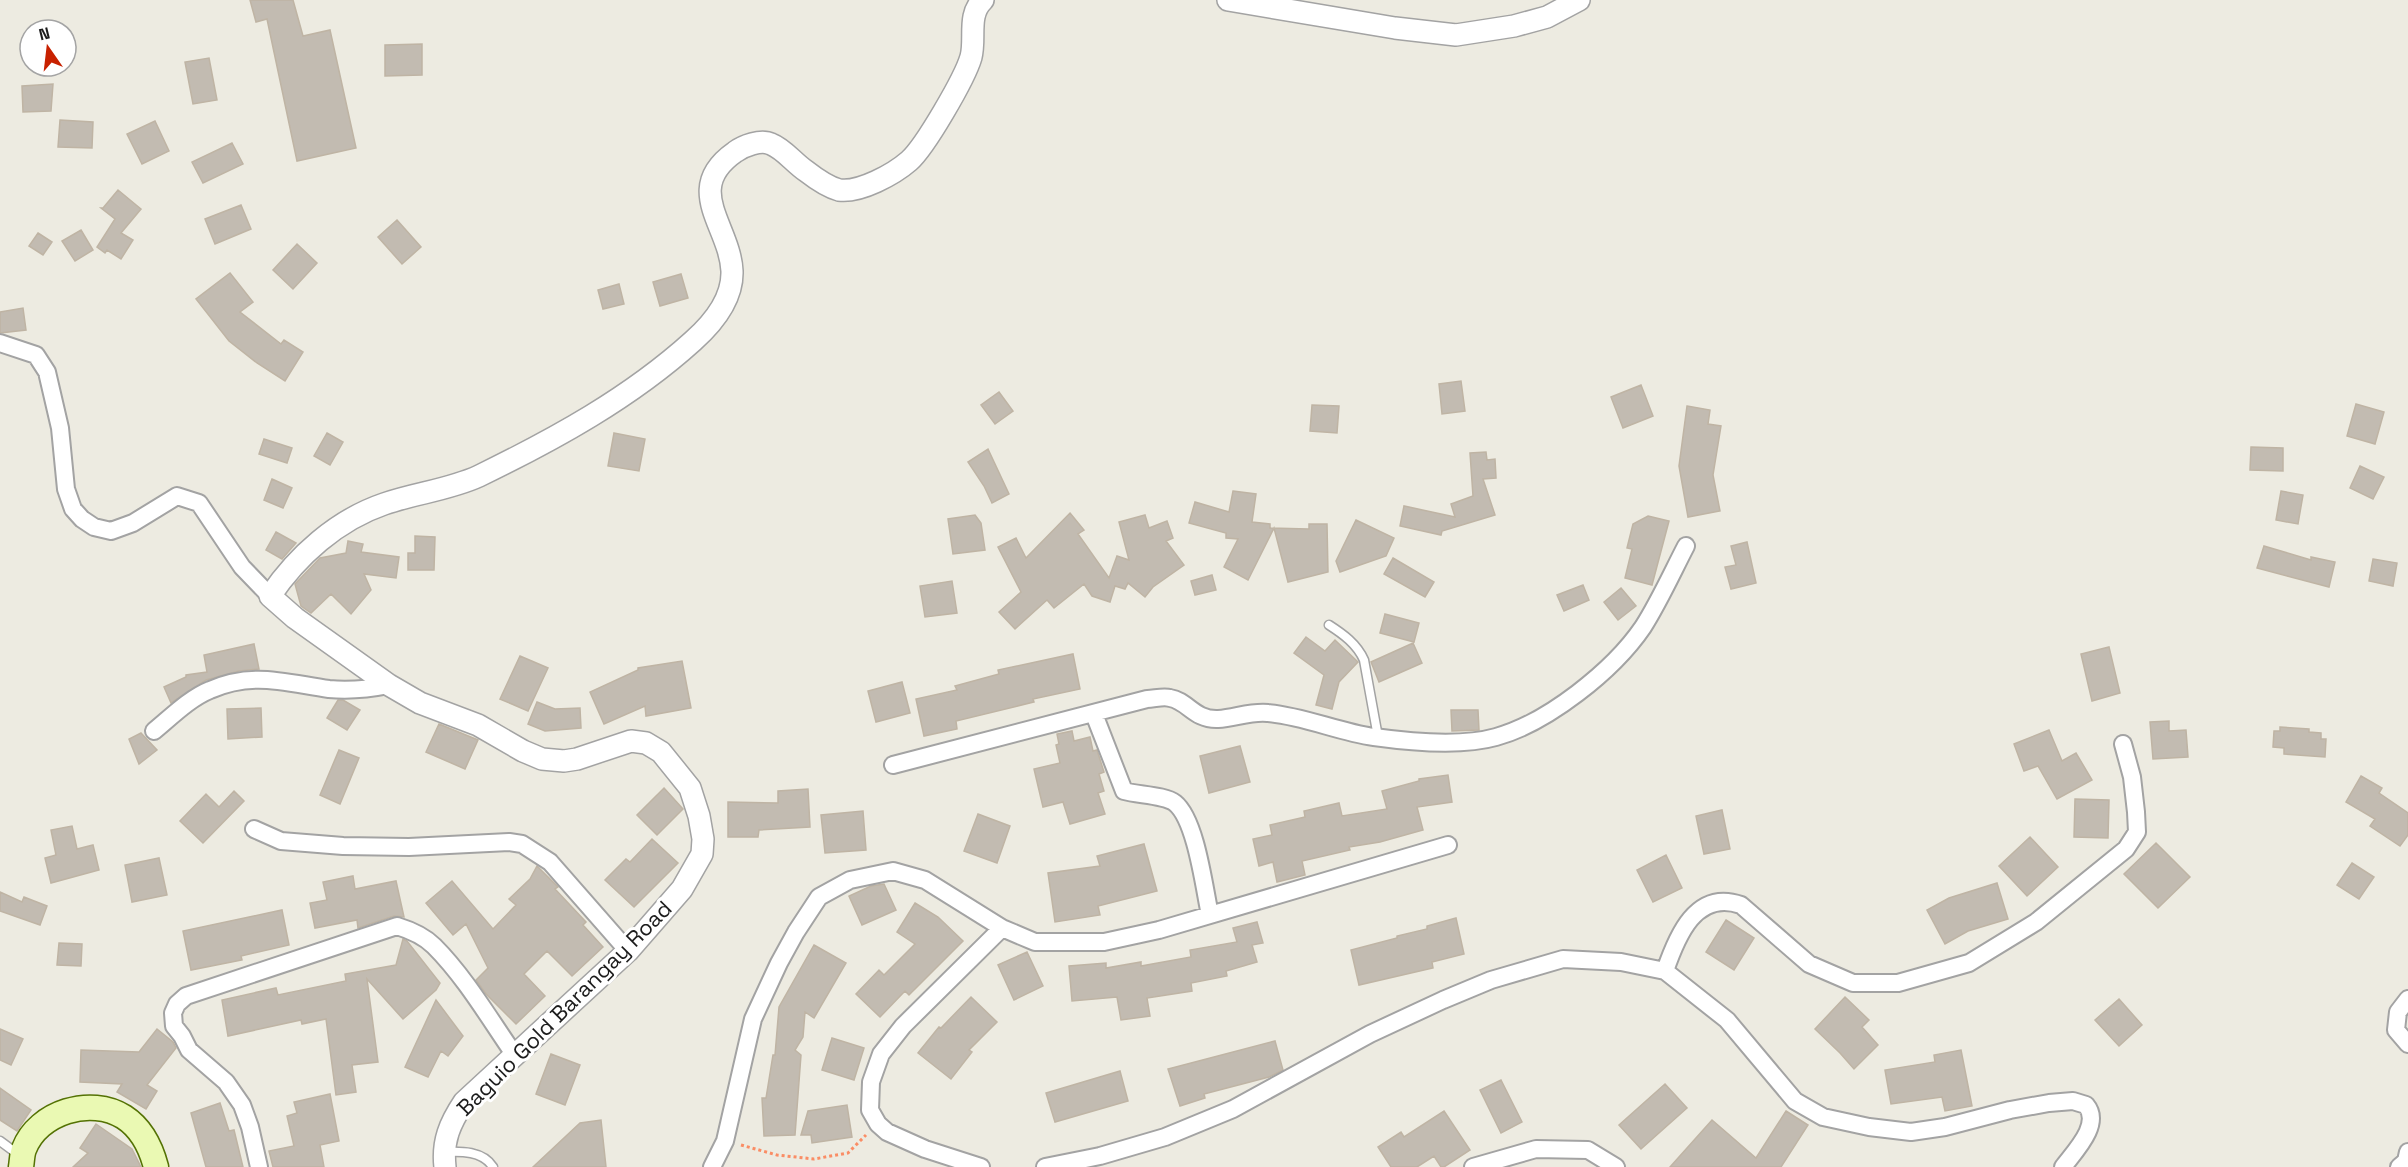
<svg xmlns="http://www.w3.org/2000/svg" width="2408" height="1167" viewBox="0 0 2408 1167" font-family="'Space Grotesk',sans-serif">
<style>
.building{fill:#c2bbb1;stroke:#bfb4a4;stroke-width:1.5}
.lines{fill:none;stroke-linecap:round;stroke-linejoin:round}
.service-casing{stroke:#a3a3a3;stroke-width:11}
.minor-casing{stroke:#a3a3a3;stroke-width:20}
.tertiary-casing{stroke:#a3a3a3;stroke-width:24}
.secondary-casing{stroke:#547204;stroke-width:27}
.path{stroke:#fa8d65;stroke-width:3;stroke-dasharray:3 3;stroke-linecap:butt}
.service{stroke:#fff;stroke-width:8}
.minor{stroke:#fff;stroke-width:16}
.tertiary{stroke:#fff;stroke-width:21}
.secondary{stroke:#eaf9b3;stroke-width:24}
.labels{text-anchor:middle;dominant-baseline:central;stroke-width:6;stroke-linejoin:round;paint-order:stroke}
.street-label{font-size:22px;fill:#1c1c1c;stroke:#fff}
</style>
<rect width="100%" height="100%" fill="#edebe1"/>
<!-- building -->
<path class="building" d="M250 0H293L303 36 330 30 356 148 297 161 267 19 256 22Z
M422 44V75L385 76V45Z
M209 58 217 100 193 104 185 62Z
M53 84 51 111 23 112 22 86Z
M60 120 93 122 92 148 58 147Z
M155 121 169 151 142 164 127 134Z
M232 143 243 164 203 183 192 162Z
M118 190 141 209 121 233 133 240 121 259 107 250 105 253 97 247 115 219 101 208H103Z
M241 205 251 229 215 244 205 219Z
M397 220 421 247 402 264 378 237Z
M81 230 93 250 75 261 62 241Z
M38 233 52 242 43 255 29 246Z
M297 244 317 263 293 289 273 270Z
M230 273 253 302 240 312 281 344 284 340 303 352 285 381 257 363 229 341 196 299Z
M681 274 688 298 660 306 653 282Z
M619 284 624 304 603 309 598 290Z
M23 308 26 330 0 333V312Z
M1461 381 1465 411 1442 414 1439 384Z
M1641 385 1653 416 1623 428 1611 397Z
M999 392 1013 411 995 424 981 405Z
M2356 404 2384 412 2375 444 2347 436Z
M1312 405 1339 406 1337 433 1310 431Z
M1687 406 1710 410 1708 424 1721 426 1713 475 1720 511 1688 517 1679 466Z
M327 433 343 442 330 465 314 456Z
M614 433 645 439 639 471 608 466Z
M264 439 292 448 287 463 259 454Z
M2251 447 2283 448V471L2250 470Z
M988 449 1009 494 992 503 984 486 968 462Z
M1486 452 1487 460 1495 459 1496 478 1483 479 1495 515 1442 531 1441 535 1400 526 1404 506 1455 517 1451 504 1473 496 1470 453Z
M2360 466 2384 477 2373 499 2350 488Z
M272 479 292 488 283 508 264 500Z
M1233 491 1256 494 1252 522 1270 524V528L1309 529V524H1327L1328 572 1288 582 1274 528 1248 580 1224 567 1238 539 1226 538V533L1189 523 1195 502 1229 512Z
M2281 491 2303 495 2298 524 2276 520Z
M1070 513 1084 530 1078 534 1109 578 1117 556 1129 560 1119 522 1145 515 1149 528 1167 521 1173 538 1166 541 1184 565 1153 587 1145 597 1128 583 1125 589 1115 586 1110 602 1092 596 1084 584 1054 608 1047 600 1015 629 999 612 1021 592 998 547 1016 538 1026 558Z
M975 515 981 523 985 550 953 554 948 519Z
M1648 516 1669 521 1652 585 1625 578 1632 549 1627 548 1633 524Z
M1356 520 1394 538 1386 556 1340 572 1336 561Z
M276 532 296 543 282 559 266 550Z
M415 536 435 537 434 570H408V553H415Z
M348 541 363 544 361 552 399 557 396 578 364 574 371 590 351 614 331 594 311 613 301 606 295 584 320 558 346 553Z
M1747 542 1756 583 1731 589 1725 567 1736 565 1731 546Z
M2264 546 2311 560V557L2335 562 2329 587 2257 568Z
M1393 558 1434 582 1425 597 1384 574Z
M2373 559 2397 563 2393 586 2369 581Z
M1212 575 1216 590 1195 595 1191 581Z
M952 581 957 613 925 617 920 586Z
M1583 585 1589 600 1564 611 1557 595Z
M1621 588 1636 606 1618 620 1604 602Z
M1385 614 1419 623 1414 642 1380 633Z
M1306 637 1325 651 1335 640 1358 662 1339 682 1332 709 1316 705 1324 675 1294 653Z
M1413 643 1422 663 1379 682 1371 662Z
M254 644 259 669 239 671 206 680 171 703 164 687 186 677V675L207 672 204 655Z
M2109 647 2120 693 2092 701 2081 654Z
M1073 654 1080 689 1033 699 1034 702 956 721 957 729 924 736 916 699 957 690 955 686 999 674 998 670Z
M520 656 548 668 528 711 500 699Z
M682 661 691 708 646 716 645 706 604 724 590 692 638 670V668Z
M902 682 910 713 876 722 868 691Z
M338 700H343L360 710 347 730 327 718Z
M537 702 555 709 580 708 581 728 545 731 528 724Z
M261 708 262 737 228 739 227 709Z
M1451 710H1478L1479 730 1452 731Z
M2169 721V731L2186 730 2188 757 2153 759 2150 722Z
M439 724 478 740 465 769 426 752Z
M2280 727 2309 729V732L2321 733V739H2326L2325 757 2284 754V748L2273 747 2274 731H2280Z
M2049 730 2062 761 2076 753 2092 780 2057 799 2038 766 2024 771 2014 744Z
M1072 731 1074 741 1090 737 1093 751 1097 750 1104 772 1099 774 1104 791 1098 793 1105 814 1070 824 1063 802 1043 807 1034 769 1060 763 1056 745 1059 744 1057 734Z
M141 733 157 750 139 764 129 739Z
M1240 746 1250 782 1209 793 1200 756Z
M339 750 359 758 340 804 320 795Z
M1448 775 1452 802 1417 807 1423 830 1380 842 1349 847 1350 850 1302 861 1305 875 1277 882 1273 862 1259 866 1253 839 1272 835 1270 825 1305 817 1304 811 1339 803 1342 816 1387 809 1382 791 1419 781V779Z
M2361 776 2382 788 2379 793 2408 813V835L2400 846 2370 826 2375 819 2346 802Z
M664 788 683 809 657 835 637 815Z
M808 789 810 827 759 830 758 837H728V802L778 803V791Z
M234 791 244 801 203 843 180 821 206 794 219 807Z
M2075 799 2109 800 2108 838 2074 837Z
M1722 810 1730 849 1704 854 1696 816Z
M863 811 866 850 825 853 821 815Z
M978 814 1010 826 997 863 964 851Z
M72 826 77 849 93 845 99 870 51 883 45 858 56 855 51 830Z
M2030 837 2058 867 2027 896 1999 866Z
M652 839 678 863 634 907 605 880 626 859 630 862Z
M2156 843 2190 877 2158 908 2124 874Z
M1144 844 1157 891 1098 906 1100 915 1055 922 1048 873 1100 866 1097 856Z
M1666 855 1682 888 1653 902 1637 870Z
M159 858 167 895 132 902 125 865Z
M2352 863 2374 877 2359 899 2337 885Z
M537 866 558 887 555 889 586 922 583 925 603 947 572 976 547 951 524 974 545 996 516 1024 486 994 476 980 488 968 466 924 453 935 426 903 452 881 493 929 516 905 509 899 530 879Z
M353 876 355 889 396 881 404 917 394 916 358 928 357 920 315 928 310 903 327 900 323 882Z
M1997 883 2008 919 1968 931 1945 944 1927 910 1949 898Z
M884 884 896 910 862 925 849 896 871 886Z
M0 892 22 902 24 897 47 906 40 925 0 911Z
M915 903 938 917 963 941 909 995 905 991 880 1017 856 994 879 970 884 975 915 944 897 932Z
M282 910 289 945 241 956 242 960 191 970 183 931Z
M1456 918 1464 954 1432 962 1433 968 1359 985 1351 950 1397 938V936L1427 929V926Z
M1726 920 1754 938 1734 970 1706 952Z
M1257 922 1263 943 1252 945 1257 962 1226 971 1227 976 1191 983 1192 991 1147 998 1150 1016 1121 1020 1117 997 1072 1001 1069 966 1106 963V968L1141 962V966L1191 957 1190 950 1237 942 1233 928Z
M403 939 407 941 440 983 436 990 403 1019 367 979 378 1062 352 1065 356 1092 336 1095 326 1019 302 1024 301 1020 228 1036 222 1000 276 988 278 995 346 981 345 974 396 965Z
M59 943 82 944 81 966 57 965Z
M814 945 846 963 814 1018 805 1012 803 1037 795 1050 801 1055 795 1135 764 1136 762 1098H766L773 1055H775L779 1007Z
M1027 952 1043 986 1014 1000 998 965Z
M971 997 997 1022 969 1050 972 1052 951 1079 918 1053 939 1027 941 1028Z
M1845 997 1869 1020 1862 1027 1878 1045 1854 1069 1840 1053 1815 1029Z
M2119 999 2142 1025 2119 1046 2095 1020Z
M436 1000 463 1036 448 1056 441 1051 428 1077 405 1067Z
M0 1029 23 1039 11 1065 0 1060Z
M157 1029 173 1042 176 1048 147 1085 157 1091 146 1109 117 1092 122 1084 80 1082 81 1050 139 1052Z
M832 1038 864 1048 854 1080 822 1070Z
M1275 1041 1283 1070 1269 1077 1204 1094 1205 1098 1180 1106 1168 1069Z
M1961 1050 1972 1106 1945 1111 1942 1097 1891 1104 1885 1070 1935 1062 1934 1055Z
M551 1054 580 1065 565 1105 536 1094Z
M1120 1071 1128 1101 1055 1122 1046 1093Z
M1501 1080 1522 1122 1501 1133 1480 1090Z
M1665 1084 1687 1108 1641 1149 1619 1125Z
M0 1088 31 1110 17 1131 0 1120Z
M330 1094 339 1141 320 1145 324 1167H273L269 1151 294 1146 287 1116 297 1113 294 1102Z
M220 1103 229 1131 234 1130 243 1167H206L191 1113Z
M847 1105 852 1137 812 1143 811 1135H801L808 1111Z
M1444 1111 1470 1150 1444 1167H1441L1434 1156 1417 1167H1391L1378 1147 1401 1132 1404 1137Z
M1786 1111 1808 1125 1781 1167H1670L1712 1120 1756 1158Z
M601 1120 606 1167H533L580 1123Z
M96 1124 132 1149 141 1167H73L88 1153 80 1148Z"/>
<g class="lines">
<defs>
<path id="service" d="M1329 625C1343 634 1357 644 1364 660L1378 737
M0 1141 19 1155
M444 1152C461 1151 483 1151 493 1167"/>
<path id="minor" d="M0 343 36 355 47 372 60 428 66 489 73 509 82 519 94 527 111 531 133 523 177 496 199 503 242 567 270 596
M1094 714 1124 791C1138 795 1165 795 1175 803 1196 820 1204 887 1210 915
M154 731C171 717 190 698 210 690 253 671 286 683 329 689 350 691 369 689 389 685
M893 765 1147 699C1154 699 1163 696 1170 698 1188 701 1194 720 1218 719 1235 718 1251 711 1268 713 1304 716 1338 732 1374 737 1410 742 1461 747 1496 737 1547 723 1613 671 1643 627 1659 602 1672 573 1686 546
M254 829 281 841 343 846 409 847 509 842 522 844 550 862 628 951
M1665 971C1677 936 1696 889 1741 905L1809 964 1853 983H1898L1969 963 2036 922 2126 849 2137 832 2136 812 2132 777 2123 744
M2408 999 2398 1012 2396 1030 2408 1044
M259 1167 250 1127 242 1105 226 1082 189 1050 182 1036 174 1026 173 1013 177 1004 186 996 397 926C410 930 424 936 434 946 465 977 489 1018 514 1054
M712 1167 725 1141 753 1019 779 963 796 932 819 897 850 880 893 871 925 880 1002 928 1035 942H1104L1159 930 1448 845
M981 1167 925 1149 887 1132 878 1124 870 1110 871 1082 881 1054 903 1026 1002 928
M1045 1167 1100 1156 1165 1137 1233 1109 1370 1034 1443 1000 1491 980 1563 959 1621 962 1665 971 1727 1020 1795 1101 1823 1117 1869 1127 1911 1132 1945 1127 2010 1110 2049 1103 2073 1101 2086 1105C2102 1124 2075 1151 2063 1167
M1473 1167 1536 1149 1588 1150 1616 1167
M2399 1167 2406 1161 2408 1152"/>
<path id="tertiary" d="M1228 0 1395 28 1456 35 1514 26 1547 17 1579 0
M445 1167C442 1141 450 1123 464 1102L628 951 682 889 702 854 703 839 699 816 690 788 661 752 646 743 631 741 577 759 564 761 542 759 523 751 478 725 420 703 389 685 295 618 270 596C297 556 337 520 384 504 415 493 449 490 479 476 555 439 630 398 693 341 712 324 733 300 732 271 730 226 682 189 735 152 743 146 761 139 771 144 784 149 794 163 806 171 815 178 828 187 839 190 860 193 894 174 909 161 925 147 965 78 971 57 976 38 967 15 983 0"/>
<path id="secondary" d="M21 1167C22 1161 22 1154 24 1149 38 1112 91 1096 124 1117 141 1128 151 1148 156 1167"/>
</defs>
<!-- service casing -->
<use href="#service" class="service-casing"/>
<!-- minor casing -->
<use href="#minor" class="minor-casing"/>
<!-- tertiary casing -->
<use href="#tertiary" class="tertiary-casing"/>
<!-- secondary casing -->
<use href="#secondary" class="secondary-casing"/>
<!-- path -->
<path class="path" d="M741 1145 777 1155 814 1159 848 1153 866 1135"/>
<!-- service -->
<use href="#service" class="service"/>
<!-- minor -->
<use href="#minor" class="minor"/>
<!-- tertiary -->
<use href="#tertiary" class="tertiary"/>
<!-- secondary -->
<use href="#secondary" class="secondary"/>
</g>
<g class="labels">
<!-- street labels -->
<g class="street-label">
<text transform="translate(564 1008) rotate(-45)">Baguio Gold Barangay Road</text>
</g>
</g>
<!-- north arrow -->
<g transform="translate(48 48) rotate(346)"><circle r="28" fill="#ffffff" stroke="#a4a4a4" stroke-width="1.5"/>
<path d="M0-4.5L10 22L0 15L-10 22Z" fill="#c82100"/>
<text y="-9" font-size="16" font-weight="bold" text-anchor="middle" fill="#1c1c1c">N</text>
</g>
</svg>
